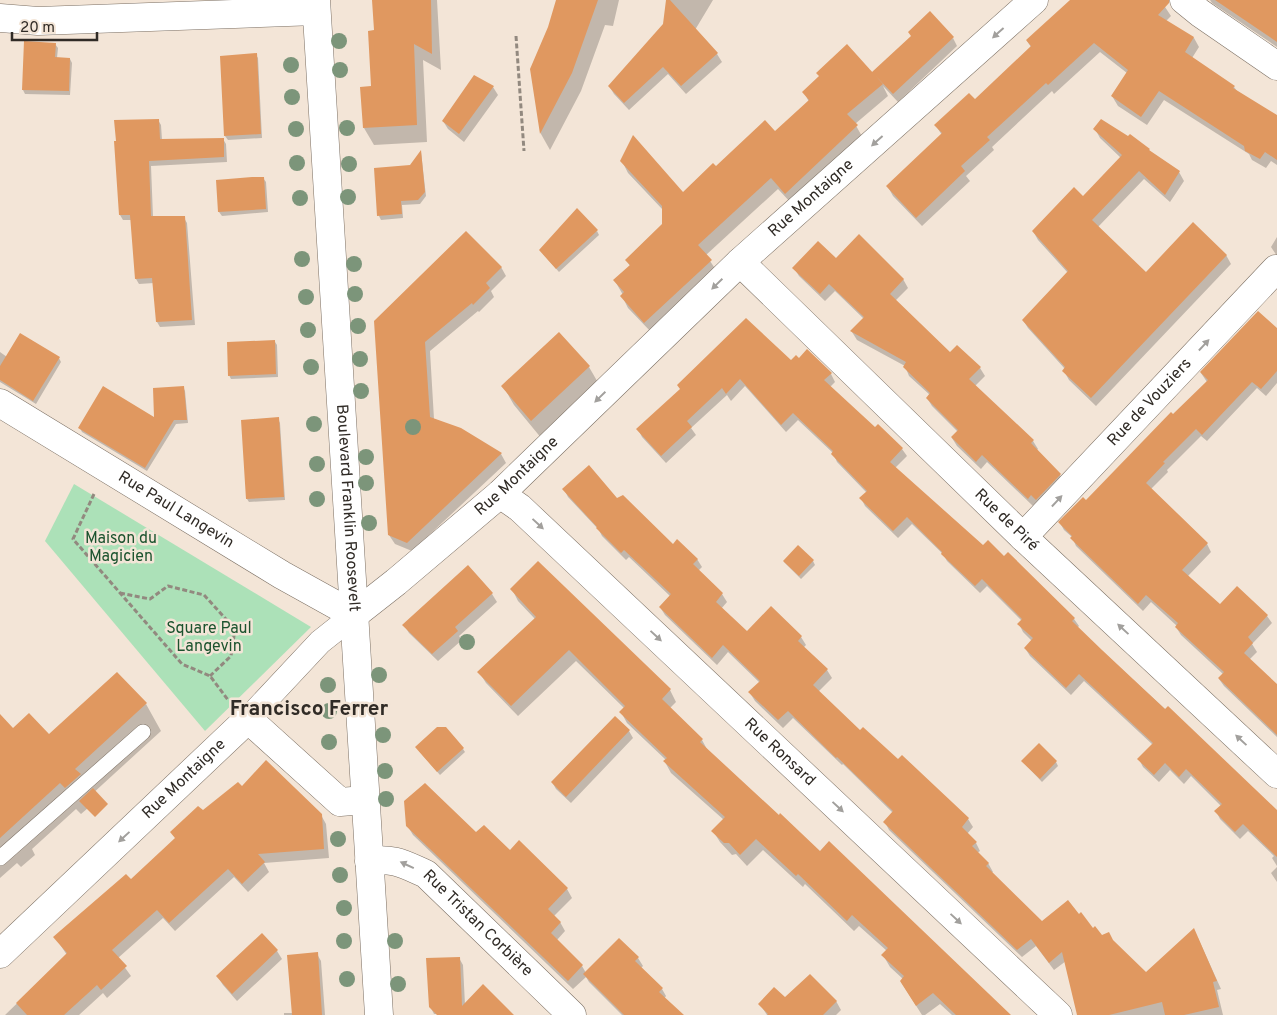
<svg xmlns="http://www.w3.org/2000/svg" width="1277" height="1015" viewBox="0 0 1277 1015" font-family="Overpass,sans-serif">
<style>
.green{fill:#ace1b8}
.shadow{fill:#0003}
.building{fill:#e09860}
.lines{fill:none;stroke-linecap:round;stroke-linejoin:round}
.service-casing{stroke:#7c7064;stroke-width:16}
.pedestrian-casing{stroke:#7c7064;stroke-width:25}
.minor-casing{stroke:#7c7064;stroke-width:29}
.tertiary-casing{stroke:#7c7064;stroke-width:29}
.primary-casing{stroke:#7c7064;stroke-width:29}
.path{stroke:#92897f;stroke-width:3;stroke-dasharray:5 2.5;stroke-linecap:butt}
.service{stroke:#fff;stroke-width:15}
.pedestrian{stroke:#fff;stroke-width:24}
.minor{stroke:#fff;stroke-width:28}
.tertiary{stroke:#fff;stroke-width:28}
.primary{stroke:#fff;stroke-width:28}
.tree{fill:#7c957a}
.oneway{fill:#a2a09d}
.labels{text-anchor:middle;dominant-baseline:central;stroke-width:5;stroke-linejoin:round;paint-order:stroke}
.street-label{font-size:16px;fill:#302b26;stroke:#f3e5d7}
.park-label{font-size:16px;fill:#1b532e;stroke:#f3e5d7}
.district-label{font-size:21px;font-weight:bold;fill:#302b26;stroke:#f3e5d7}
</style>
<rect width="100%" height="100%" fill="#f3e5d7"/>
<!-- green -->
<path class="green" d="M74 484 311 627 205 731 45 541Z"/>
<!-- shadow -->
<path class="shadow" d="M373 0H437L441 70 423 60 427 142 374 145 364 128 372 87 375 32Z
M557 0H619L613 26 605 25 581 91 550 150 541 134 531 70 549 27Z
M668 0H713L695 30 717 54 722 62 686 94 668 74 629 110 614 94 609 86 664 25Z
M1072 0H1156L1165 7 1171 16 1166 21 1194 38 1199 47 1192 58 1234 87 1237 91 1277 117V165L1271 161 1266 168 1252 160 1249 154 1164 100 1147 125 1118 106 1112 96 1127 73 1100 52 1054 94 1052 91 992 147 994 150 966 176 970 181 922 226 893 196 888 187 942 135 936 126 975 101 1031 47 1027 41Z
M1210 0H1277V47L1212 3Z
M953 38 957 46 898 102 883 86 888 96 855 124 863 138 792 204 778 189 706 255 718 273 652 333 628 308 622 296 623 295 615 281 630 266 626 260 663 224V210L628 173 622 161 683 194 716 168 774 133 809 102 804 92 877 78 874 72Z
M25 43 55 44 58 48 57 58 70 59 72 63 70 95 25 94 23 90Z
M256 55 258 58 262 138 228 140 225 136 221 57Z
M493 87 498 95 464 142 448 129 443 121Z
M158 120 161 125 162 140 223 139 226 144 227 162 151 166 153 217 184 218 187 223 195 325 160 327 157 322 154 283 139 284 136 279 131 220H123L120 215Z
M1095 129 1149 150 1151 153 1179 172 1184 181 1170 202 1144 179 1098 227 1146 274 1226 255 1231 264 1096 406 1069 380 1064 371 1065 369 1028 328 1023 320 1068 273 1038 240 1033 231 1083 198 1121 158 1100 138Z
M421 152 426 196 420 204 402 205 403 218 381 220 379 216 375 169 411 167Z
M263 178 266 182 268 212 222 216 219 212 217 181Z
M597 231 599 235 559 272 543 254Z
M1277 237V256L1271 247Z
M836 260 903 279 908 288 895 301 950 353 957 346 980 368 985 376 975 386 1033 441 1038 449 1037 450 1060 475 1065 483 1041 508 1036 503 1033 506 987 462 981 469 957 446 952 438 958 432 932 406 927 398 930 395 909 376 905 366 857 340 852 332 864 319 835 291 825 301 799 276 794 268Z
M501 267 506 276 491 291 494 297 479 312 478 311 430 351 434 419 460 429 501 454 506 463 412 551 395 544 389 535 376 321Z
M1277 330V383L1266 396 1257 388 1207 441 1201 436 1167 470 1168 472 1151 489 1207 544 1211 552 1188 576 1220 606 1267 616 1272 623 1252 644 1257 652 1249 660 1277 685V737L1224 686 1219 679 1223 674 1181 635 1176 627 1177 626 1151 602 1143 611 1076 546 1072 537 1064 530 1060 523 1086 502 1207 382 1201 373Z
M559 334 589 367 600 386 542 439 514 405 503 386Z
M275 342 277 345 278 377 231 379 229 375Z
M0 352 7 357 59 358 61 362 36 404 0 382Z
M791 362 831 374 835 382 830 387 875 429 878 425 902 449 907 456 895 468 983 547 1074 619 1079 626 1077 628 1277 812V866L1272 858 1274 856 1248 831 1240 839 1220 819 1216 811 1221 806 1191 776 1184 784 1170 770 1159 782 1143 767 1139 759 1153 745 1084 681 1071 695 1030 656 1025 648 1032 641 1023 632 1019 624 1022 621 987 586 980 593 947 561 943 554 912 524 898 538 865 506 861 498 867 493 837 462 833 453 798 420 786 432 745 386 731 401 727 395 691 428 696 435 666 463 642 437 638 429 681 389Z
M183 387 185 391 188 423 176 424 147 471 82 432 80 428 156 420Z
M278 419 280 423 285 500 249 502 247 499Z
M564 489 617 499 673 546 697 559 702 567 698 571 722 594 727 602 721 609 747 633 801 637 806 645 803 648 827 670 832 678 818 692 861 732 899 761 903 757 968 819 973 827 967 834 976 843 980 851 977 853 988 863 993 872 991 873 1042 923 1093 930 1102 937 1113 942 1146 974 1198 938 1221 989 1217 990 1223 1015H1078L1066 961 1054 970 1036 946 1022 957 889 830 885 822 893 813 843 764 842 765 793 718 783 728 755 701 750 693 760 683 728 652 717 665 665 615 660 607 670 596 629 557 626 560 602 536 599 530 568 497Z
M813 561 815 565 801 579 784 562Z
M468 567 492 594 497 602 459 636 462 640 438 661 409 633 404 625Z
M512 589 670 690 676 702 670 708 702 740 708 751 820 853 1009 1015H952L940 1004 925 1015H922L901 982 903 979 890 967 883 955 887 951 859 926 854 931 805 884 803 887 763 850 747 866 736 854 732 855 720 842 713 831 724 820 671 773 665 762 666 760 627 723 621 712 624 708 576 661 518 716 486 683 479 672 535 619 518 601Z
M146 704 161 731 91 795 95 802 81 814 76 809 32 849 35 855 21 867 17 863 0 878V716L13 730 49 736Z
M615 717 629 731 633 738 571 803 556 789 552 782Z
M463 749 465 752 440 775 419 751Z
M1022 761 1056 762 1058 766 1042 782Z
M242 788 321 815 326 824 329 858 264 863 269 872 248 892 234 877 175 931 163 918 118 958 131 976 107 998 103 993 79 1015H5L67 955 55 937 131 881 176 839 171 832Z
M407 825 476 834 510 852 567 889 572 898 554 916 560 922 565 931 557 940 582 966 586 973 619 939 638 958 643 966 641 968 662 989 666 996 664 999 681 1015H622L589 982 586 977 573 989 413 835Z
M1277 867V882L1271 873Z
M262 935 277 951 282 959 237 1001 223 985 218 977Z
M317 954 321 961 325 1015H284V1013H293Z
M459 958 463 965 465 1005 513 1015 434 1014 430 1006Z
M836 1001 841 1010 836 1015H767L760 1004Z"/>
<!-- building -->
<path class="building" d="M372 0H431L432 54 414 44 417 125 363 128 360 87 371 86 368 31 374 30Z
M556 0H598L572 73 540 134 530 69 548 27Z
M666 0H670L718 53 681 86 663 67 624 103 608 86 663 24Z
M1070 0H1169V3L1158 15 1194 37 1185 52 1235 86 1233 88 1277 115V160L1265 152 1260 159 1245 151 1244 146 1159 91 1141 117 1111 96 1128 70 1094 43 1048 85 1046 83 987 137 990 140 961 166 965 171 916 218 886 186 942 133 934 125 969 93 975 99 1031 46 1026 40Z
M1215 0H1277V42Z
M930 11 954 37 893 94 872 72 911 36 908 32Z
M24 41 56 43 55 57 70 58 69 91 22 90Z
M847 44 883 84 847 114 858 125 785 194 771 178 698 245 712 260 644 323 620 296 624 292 613 280 630 265 625 260 662 224V206L620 161 633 135 683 192 713 163 716 166 765 120 775 131 809 100 802 92 819 76 816 73Z
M257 53 261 134 224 136 220 56Z
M474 75 494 86 459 134 442 121Z
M159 119 160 139 224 138V157L149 161 151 216H185L192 320 156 322 152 278 135 279 130 215H119L114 141H116L114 120Z
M1101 119 1128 136 1130 134 1150 149 1149 150 1180 171 1165 195 1139 171 1092 220 1146 272 1193 222 1227 255 1091 398 1062 371 1065 367 1022 320 1068 271 1032 231 1074 187 1083 196 1122 155 1093 129Z
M421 150 425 192 418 200 401 201 402 214 377 216 374 168 410 165Z
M252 177H264L266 209 218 212 216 180Z
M577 208 598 230 556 269 539 250Z
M466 231 502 267 486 283 490 288 473 305 472 303 425 342 430 417 461 428 502 453 407 543 388 535 374 321Z
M859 234 904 279 890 294 950 352 957 345 981 367 969 379 1034 440 1031 443 1061 474 1036 500 1031 495 1028 499 982 455 976 462 951 437 958 430 926 398 930 393 903 367 906 362 850 331 864 317 829 284 820 294 792 268 818 241 836 258Z
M1258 311 1277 328V371L1261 389 1252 382 1202 435 1196 429 1163 462 1165 463 1146 483 1208 543 1182 570 1220 604 1237 586 1268 615 1248 637 1253 643 1244 653 1277 684V735L1218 678 1224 672 1175 627 1178 623 1146 595 1138 604 1070 538 1072 536 1058 522 1083 497 1086 500 1171 412 1173 414 1208 380 1200 372Z
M746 318 791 360 796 355 799 358 807 349 832 373 824 380 875 427 878 424 903 448 890 462 983 545 988 540 1004 556 1008 552 1075 618 1072 621 1102 650 1165 709 1168 706 1277 810V857L1243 824 1235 832 1214 811 1222 804 1186 769 1179 777 1165 763 1154 775 1137 759 1153 743 1079 674 1066 688 1024 648 1033 638 1017 624 1022 619 982 579 975 586 941 554 942 552 907 517 893 531 859 498 867 491 831 454 833 451 793 413 781 425 740 379 726 394 722 388 687 421 692 427 661 456 636 429 680 389 677 385Z
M559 332 590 366 531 421 501 386Z
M20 333 60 357 33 401 0 380V366Z
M275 340 276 374 228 376 227 342Z
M103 386 154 417 153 388 184 386 187 420H174L145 468 78 428Z
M279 417 284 497 246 499 241 420Z
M589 465 617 498 623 495 673 544 677 539 698 559 693 564 723 593 716 602 747 631 771 606 802 636 798 641 828 669 813 685 860 730 863 727 898 759 902 755 969 818 962 827 977 842 972 846 989 863 986 866 1042 921 1068 900 1079 914 1081 912 1093 928 1095 926 1102 935 1109 932 1113 940 1146 972 1194 928 1217 981 1213 982 1219 1007 1184 1015H1165L1162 1002 1109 1015H1077L1062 952 1049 963 1031 939 1017 950 883 822 893 811 837 757 836 758 788 711 778 720 748 692 760 681 723 645 712 658 659 607 671 594 624 550 621 553 596 528 597 527 562 489Z
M798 545 814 560 799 576 783 561Z
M538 561 671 689 662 699 703 739 700 742 779 815 780 813 820 851 829 841 1011 1015H956L933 993 916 1006 900 981 904 976 881 955 888 948 852 915 847 921 798 874 796 876 756 839 740 855 729 843H724L711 831 725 817 663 761 667 758 619 712 625 706 569 650 511 706 477 672 536 617 510 589Z
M468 565 493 593 455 627 458 631 432 654 402 625Z
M117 672 147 703 75 769 81 774 65 788 60 783 0 838V714L13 728 29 713 49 734Z
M615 716 630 730 566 797 551 782Z
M437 727H446L464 748 437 772 415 747Z
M1039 743 1057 761 1040 779 1021 761Z
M266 760 322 814 324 849 258 854 265 862 242 884 228 869 169 923 157 910 112 950 127 966 101 990 97 985 64 1015H27L16 1003 67 953 53 937 126 874 131 879 175 838 170 832 198 806 203 810 238 782 242 786Z
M425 783 476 832 484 825 510 850 519 840 568 888 548 909 561 922 551 933 583 965 568 981 406 826 404 801Z
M93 788 108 804 95 817 79 801Z
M262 933 278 950 232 994 216 976Z
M619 938 639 957 635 961 663 988 659 992 684 1015H624L583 974Z
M318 952 322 1015H292L287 955Z
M460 957 462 1006 483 984 514 1015H437L429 1007 426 958Z
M810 974 837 1001 823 1015H767L768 1014 758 1004 774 987 785 997Z"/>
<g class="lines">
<defs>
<path id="service" d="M0 858 143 732"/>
<path id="pedestrian" d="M248 719 320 642 354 615"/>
<g id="minor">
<path d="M1184 0 1200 13 1277 66"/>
<path d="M0 18 38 21 316 11"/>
<path id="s1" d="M740 262 1023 537 1277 774"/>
<path id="s2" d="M500 494 520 508 1058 1015"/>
<path id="s3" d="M1023 537 1276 269 1277 270"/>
<path id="s4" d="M354 615 396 582 500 494 740 262 1034 0"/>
<path id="s5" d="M369 861C395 858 403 864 426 874L572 1015"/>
<path id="s6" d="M0 954 248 719 340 802 365 800"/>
</g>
<g id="tertiary">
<path id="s7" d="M0 403 282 575 354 615"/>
</g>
<g id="primary">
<path id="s8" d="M316 0 379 1015"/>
</g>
</defs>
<!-- service casing -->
<use href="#service" class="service-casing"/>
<!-- pedestrian casing -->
<use href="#pedestrian" class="pedestrian-casing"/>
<!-- minor casing -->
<use href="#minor" class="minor-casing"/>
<!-- tertiary casing -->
<use href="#tertiary" class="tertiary-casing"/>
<!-- primary casing -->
<use href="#primary" class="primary-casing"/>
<!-- path -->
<path class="path" d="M516 36 524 151
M94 494 73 539 182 664 210 676 228 700
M120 593 150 599 168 586 204 595 235 629 231 656 210 676"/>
<!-- service -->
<use href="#service" class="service"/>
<!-- pedestrian -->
<use href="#pedestrian" class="pedestrian"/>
<!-- minor -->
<use href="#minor" class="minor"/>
<!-- tertiary -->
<use href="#tertiary" class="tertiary"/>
<!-- primary -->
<use href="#primary" class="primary"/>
</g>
<!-- trees -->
<g class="tree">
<circle cx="339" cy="41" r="8"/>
<circle cx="291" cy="65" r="8"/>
<circle cx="340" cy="70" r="8"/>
<circle cx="292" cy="97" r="8"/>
<circle cx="347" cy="128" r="8"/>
<circle cx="296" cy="129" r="8"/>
<circle cx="297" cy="163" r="8"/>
<circle cx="349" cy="164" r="8"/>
<circle cx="348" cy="197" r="8"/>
<circle cx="300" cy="198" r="8"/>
<circle cx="302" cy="259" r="8"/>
<circle cx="354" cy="264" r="8"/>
<circle cx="355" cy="294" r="8"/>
<circle cx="306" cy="297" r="8"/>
<circle cx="358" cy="326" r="8"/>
<circle cx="308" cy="330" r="8"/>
<circle cx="360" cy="359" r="8"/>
<circle cx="311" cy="367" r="8"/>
<circle cx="361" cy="391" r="8"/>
<circle cx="314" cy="424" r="8"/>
<circle cx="413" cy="427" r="8"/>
<circle cx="366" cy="457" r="8"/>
<circle cx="317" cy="464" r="8"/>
<circle cx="366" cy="483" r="8"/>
<circle cx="317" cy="499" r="8"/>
<circle cx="369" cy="523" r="8"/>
<circle cx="467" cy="642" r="8"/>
<circle cx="379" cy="675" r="8"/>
<circle cx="328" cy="685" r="8"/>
<circle cx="329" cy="711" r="8"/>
<circle cx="383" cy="735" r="8"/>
<circle cx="329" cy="742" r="8"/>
<circle cx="385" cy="771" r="8"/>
<circle cx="386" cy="799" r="8"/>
<circle cx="338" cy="839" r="8"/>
<circle cx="340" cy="875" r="8"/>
<circle cx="344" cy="908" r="8"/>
<circle cx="344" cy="941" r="8"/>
<circle cx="395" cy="941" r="8"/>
<circle cx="347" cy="979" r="8"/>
<circle cx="398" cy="984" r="8"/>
</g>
<!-- one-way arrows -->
<defs><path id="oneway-solid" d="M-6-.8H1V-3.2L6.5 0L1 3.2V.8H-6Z" transform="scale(1.25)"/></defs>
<g class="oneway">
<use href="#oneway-solid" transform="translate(998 33) rotate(138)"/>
<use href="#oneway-solid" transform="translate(877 141) rotate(138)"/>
<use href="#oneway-solid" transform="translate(717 284) rotate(136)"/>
<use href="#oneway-solid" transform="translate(1204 345) rotate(-47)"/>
<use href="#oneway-solid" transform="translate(600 397) rotate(136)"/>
<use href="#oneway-solid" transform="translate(1057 501) rotate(-47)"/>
<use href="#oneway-solid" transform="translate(538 524) rotate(43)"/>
<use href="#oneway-solid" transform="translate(1123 629) rotate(-137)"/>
<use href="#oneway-solid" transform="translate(656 636) rotate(43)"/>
<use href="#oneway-solid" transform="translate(1241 740) rotate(-137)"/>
<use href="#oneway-solid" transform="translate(838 807) rotate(43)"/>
<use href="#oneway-solid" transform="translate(124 837) rotate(137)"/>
<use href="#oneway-solid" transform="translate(407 865) rotate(-155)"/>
<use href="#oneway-solid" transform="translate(956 919) rotate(43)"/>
</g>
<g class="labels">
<!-- street labels -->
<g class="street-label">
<text stroke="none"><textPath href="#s4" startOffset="619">Rue Montaigne</textPath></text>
<text stroke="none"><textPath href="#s3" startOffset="185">Rue de Vouziers</textPath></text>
<text stroke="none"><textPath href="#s4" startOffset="214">Rue Montaigne</textPath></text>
<text stroke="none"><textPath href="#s8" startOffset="509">Boulevard Franklin Roosevelt</textPath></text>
<text stroke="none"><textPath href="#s7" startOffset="206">Rue Paul Langevin</textPath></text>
<text stroke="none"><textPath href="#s1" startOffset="371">Rue de Piré</textPath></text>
<text stroke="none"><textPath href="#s2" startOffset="381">Rue Ronsard</textPath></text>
<text stroke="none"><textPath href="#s6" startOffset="254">Rue Montaigne</textPath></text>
<text stroke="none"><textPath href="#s5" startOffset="131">Rue Tristan Corbière</textPath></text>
</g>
<!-- park labels -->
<g class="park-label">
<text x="121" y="539">Maison du<tspan x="121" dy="18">Magicien</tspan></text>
<text x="209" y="629">Square Paul<tspan x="209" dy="18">Langevin</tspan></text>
</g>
<!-- district labels -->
<g class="district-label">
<text x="309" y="709">Francisco Ferrer</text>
</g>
</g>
<!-- scale -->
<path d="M12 32v8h85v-8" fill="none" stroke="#302b26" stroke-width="2.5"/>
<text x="20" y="32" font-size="15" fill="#302b26" stroke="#f3e5d7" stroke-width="4" paint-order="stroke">20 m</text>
</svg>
